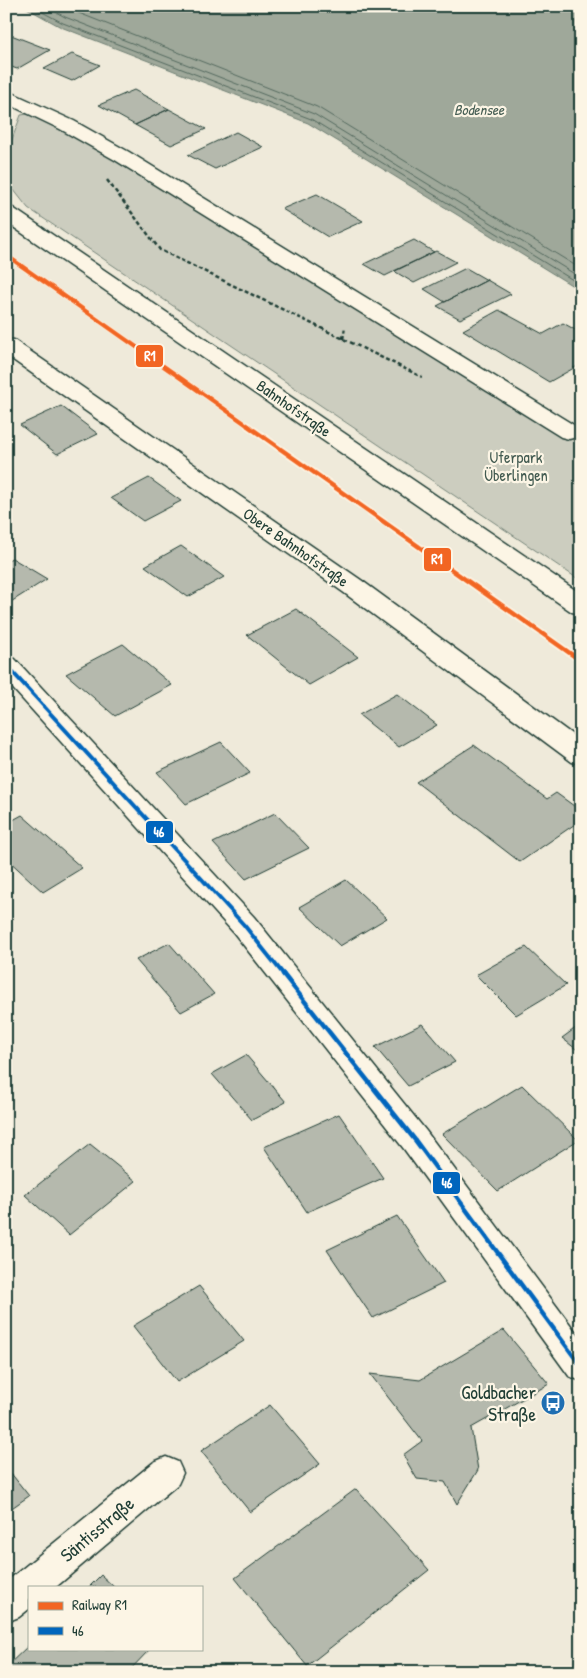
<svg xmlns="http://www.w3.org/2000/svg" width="587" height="1678" viewBox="0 0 587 1678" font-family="'Patrick Hand',sans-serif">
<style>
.green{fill:#cccdbf;stroke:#76857a}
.water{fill:#9fa89a;stroke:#6c7d71}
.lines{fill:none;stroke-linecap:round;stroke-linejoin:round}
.shore{stroke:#52685d;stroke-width:1}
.building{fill:#b5b9ad;stroke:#1f3d34}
.minor-casing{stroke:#1f3d34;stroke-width:3}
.tertiary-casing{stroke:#1f3d34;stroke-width:3}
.path{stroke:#1f3d34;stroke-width:2.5;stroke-dasharray:4 2.5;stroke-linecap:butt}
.minor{fill:#fcf5e5;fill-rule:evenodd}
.tertiary{fill:#fcf5e5;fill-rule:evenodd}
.bus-1-far1-casing{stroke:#fcf5e5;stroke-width:8}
.bus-1-casing{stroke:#fcf5e5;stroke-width:8}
.bus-1-far1{stroke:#0065bd;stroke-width:4}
.bus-1{stroke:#0065bd;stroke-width:4.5}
.rail-1-far1-casing{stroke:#fcf5e5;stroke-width:6}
.rail-1-casing{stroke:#fcf5e5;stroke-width:8}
.rail-1-far1{stroke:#f26522;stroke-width:4}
.rail-1{stroke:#f26522;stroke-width:4.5}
.labels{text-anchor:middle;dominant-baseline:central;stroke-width:4.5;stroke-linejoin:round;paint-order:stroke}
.far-water-label{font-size:15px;font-style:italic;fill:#455d53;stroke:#fcf5e5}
.street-label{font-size:16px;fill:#1f3d34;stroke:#fcf5e5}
.park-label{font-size:16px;fill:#425a50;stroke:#fcf5e5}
.near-poi-label{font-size:19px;fill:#1f3d34;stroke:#fcf5e5;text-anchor:end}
.near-street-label{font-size:19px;fill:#1f3d34;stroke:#fcf5e5}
.line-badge{stroke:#fcf5e5;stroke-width:2}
.badge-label{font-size:14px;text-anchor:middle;font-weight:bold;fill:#fff}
</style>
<rect width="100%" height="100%" fill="#efeada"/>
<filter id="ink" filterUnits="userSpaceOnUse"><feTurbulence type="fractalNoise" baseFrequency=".02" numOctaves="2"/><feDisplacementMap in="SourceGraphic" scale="10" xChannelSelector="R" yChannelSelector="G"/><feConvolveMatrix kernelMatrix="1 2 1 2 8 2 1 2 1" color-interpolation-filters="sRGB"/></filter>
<g filter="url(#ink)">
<!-- green -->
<path class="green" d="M34 113 351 297 581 437V581L28 208 6 180V175L11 142 21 115Z"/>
<!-- water -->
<path class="water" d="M23 6H581V291L308 123 61 27Z"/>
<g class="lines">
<!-- shore -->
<path class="shore" d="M31 6 63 23 311 119 581 285
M45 6 65 17 314 114 581 278
M61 6 317 107 581 269"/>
</g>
<!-- building -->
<path class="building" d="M6 33 50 50 17 69 6 65Z
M72 54 100 65 72 81 44 69Z
M134 90 169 109 135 125 99 105Z
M169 109 206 129 171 145 135 125Z
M236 132 263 147 215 169 188 155Z
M317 194 363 221 328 237 282 209Z
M414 240 434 252 385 276 364 264Z
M436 251 456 262 414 283 394 271Z
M466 268 487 280 445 302 424 289Z
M487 280 511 294 460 319 437 306Z
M499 310 543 334 563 323 581 333V364L549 382 463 330Z
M61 406 98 434 57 454 20 425Z
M149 478 181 501 143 521 111 498Z
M181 546 224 577 188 597 145 566Z
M12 558 47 579 6 605V561Z
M296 609 358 657 309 685 247 635Z
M123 644 172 685 115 716 66 674Z
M397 694 437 725 399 747 359 715Z
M221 742 250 773 186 804 157 772Z
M474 745 547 799 556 793 581 811V820L520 862 416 782Z
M275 813 309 848 246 879 213 843Z
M22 815 82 868 43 892 6 858V824Z
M346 880 387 918 340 946 299 907Z
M169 943 214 994 181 1012 136 960Z
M526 947 566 985 516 1015 476 975Z
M422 1024 455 1062 408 1086 375 1047Z
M581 1024V1053L562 1038Z
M246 1055 286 1102 252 1120 212 1074Z
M522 1085 578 1140 498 1191 442 1134Z
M339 1114 383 1178 307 1212 264 1147Z
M90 1144 136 1181 69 1235 25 1195Z
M397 1216 444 1283 373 1318 327 1250Z
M199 1286 244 1341 177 1382 133 1326Z
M504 1330 549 1384 471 1428 478 1470 457 1504 445 1482 417 1479 403 1455 422 1441 370 1374 420 1380Z
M270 1405 320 1464 250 1512 201 1451Z
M6 1467 29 1496 6 1512Z
M356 1489 429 1570 307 1666 235 1578Z
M101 1575 114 1587H89Z
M29 1645V1649H150L128 1672H6V1667Z"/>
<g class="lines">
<defs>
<path id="minor" d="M6 90 74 121 129 152 577 427 580 432 577 437 569 439 561 437 115 160 60 129 6 103Z
M6 339 14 340 361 580 581 741V764L572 762 343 592 6 355Z
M6 657 15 659 254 917 426 1131 581 1339V1381L569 1376 404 1149 234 933 6 681Z
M166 1457 178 1462 183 1473 178 1484 56 1587H29V1609L19 1617 6 1622V1582L154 1462Z"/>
<path id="tertiary" d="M6 206 13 208 581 594V614L572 612 6 222Z"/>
</defs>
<!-- minor casing -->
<use href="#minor" class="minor-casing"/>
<!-- tertiary casing -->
<use href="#tertiary" class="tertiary-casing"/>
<!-- path -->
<path class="path" d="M107 180 160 250 422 377
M343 339 345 327"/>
<!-- minor -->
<use href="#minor" class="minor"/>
<!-- tertiary -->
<use href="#tertiary" class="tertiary"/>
<defs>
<path id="bus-1-far1" d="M6 665 244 925 284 975"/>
<path id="bus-1" d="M283 974 415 1140 581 1366"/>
</defs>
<!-- bus-1-far1 casing -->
<use href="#bus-1-far1" class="bus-1-far1-casing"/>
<!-- bus-1 casing -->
<use href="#bus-1" class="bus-1-casing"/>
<!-- bus-1-far1 -->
<use href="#bus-1-far1" class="bus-1-far1"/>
<!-- bus-1 -->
<use href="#bus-1" class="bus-1"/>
<defs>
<path id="rail-1-far1" d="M6 255 250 427"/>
<path id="rail-1" d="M248 426 581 661"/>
</defs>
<!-- rail-1-far1 casing -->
<use href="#rail-1-far1" class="rail-1-far1-casing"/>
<!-- rail-1 casing -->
<use href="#rail-1" class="rail-1-casing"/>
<!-- rail-1-far1 -->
<use href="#rail-1-far1" class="rail-1-far1"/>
<!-- rail-1 -->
<use href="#rail-1" class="rail-1"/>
</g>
</g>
<!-- icons -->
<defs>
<symbol id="bus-disc" viewBox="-11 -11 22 22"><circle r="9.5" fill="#1f6fb2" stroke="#fcf5e5"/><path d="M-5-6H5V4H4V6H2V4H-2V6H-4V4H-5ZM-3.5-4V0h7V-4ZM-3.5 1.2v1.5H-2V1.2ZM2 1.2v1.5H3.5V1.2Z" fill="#fff"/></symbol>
</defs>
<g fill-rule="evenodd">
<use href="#bus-disc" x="539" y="1389" width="28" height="28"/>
</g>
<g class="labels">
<!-- far-water labels -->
<g class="far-water-label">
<text x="479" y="109">Bodensee</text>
</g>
<!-- street labels -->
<g class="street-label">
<text transform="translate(294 408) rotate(35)">Bahnhofstraße</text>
<text transform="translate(296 547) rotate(35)">Obere Bahnhofstraße</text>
</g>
<!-- park labels -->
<g class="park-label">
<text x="516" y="457">Uferpark<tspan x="516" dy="18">Überlingen</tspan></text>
</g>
<!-- near-poi labels -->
<g class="near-poi-label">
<text x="536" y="1392">Goldbacher<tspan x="536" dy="22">Straße</tspan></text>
</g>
<!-- near-street labels -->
<g class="near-street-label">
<text transform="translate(97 1529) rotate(-40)">Säntisstraße</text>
</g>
</g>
<g class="line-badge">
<rect x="135" y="344" width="29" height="24" rx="5" fill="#f26522"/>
<rect x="423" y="547" width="29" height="25" rx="5" fill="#f26522"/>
<rect x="145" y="820" width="29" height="24" rx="5" fill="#0065bd"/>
<rect x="432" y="1171" width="29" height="24" rx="5" fill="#0065bd"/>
</g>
<g class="badge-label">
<text x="150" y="361">R1</text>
<text x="437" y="564">R1</text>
<text x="159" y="837">46</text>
<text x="447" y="1188">46</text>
</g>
<!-- margin -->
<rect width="587" height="1678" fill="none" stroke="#fcf5e5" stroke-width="25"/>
<rect x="12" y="12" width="562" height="1653" fill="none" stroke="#1f3d34" stroke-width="2" filter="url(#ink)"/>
<!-- legend -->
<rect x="28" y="1586" width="175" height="65" fill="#fcf5e5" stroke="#a4ab9e"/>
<rect x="38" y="1602" width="25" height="8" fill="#f26522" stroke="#a4ab9e"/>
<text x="72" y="1610" font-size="15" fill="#1f3d34">Railway R1</text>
<rect x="38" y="1627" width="25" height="8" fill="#0065bd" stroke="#a4ab9e"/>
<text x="72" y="1636" font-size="15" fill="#1f3d34">46</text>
</svg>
